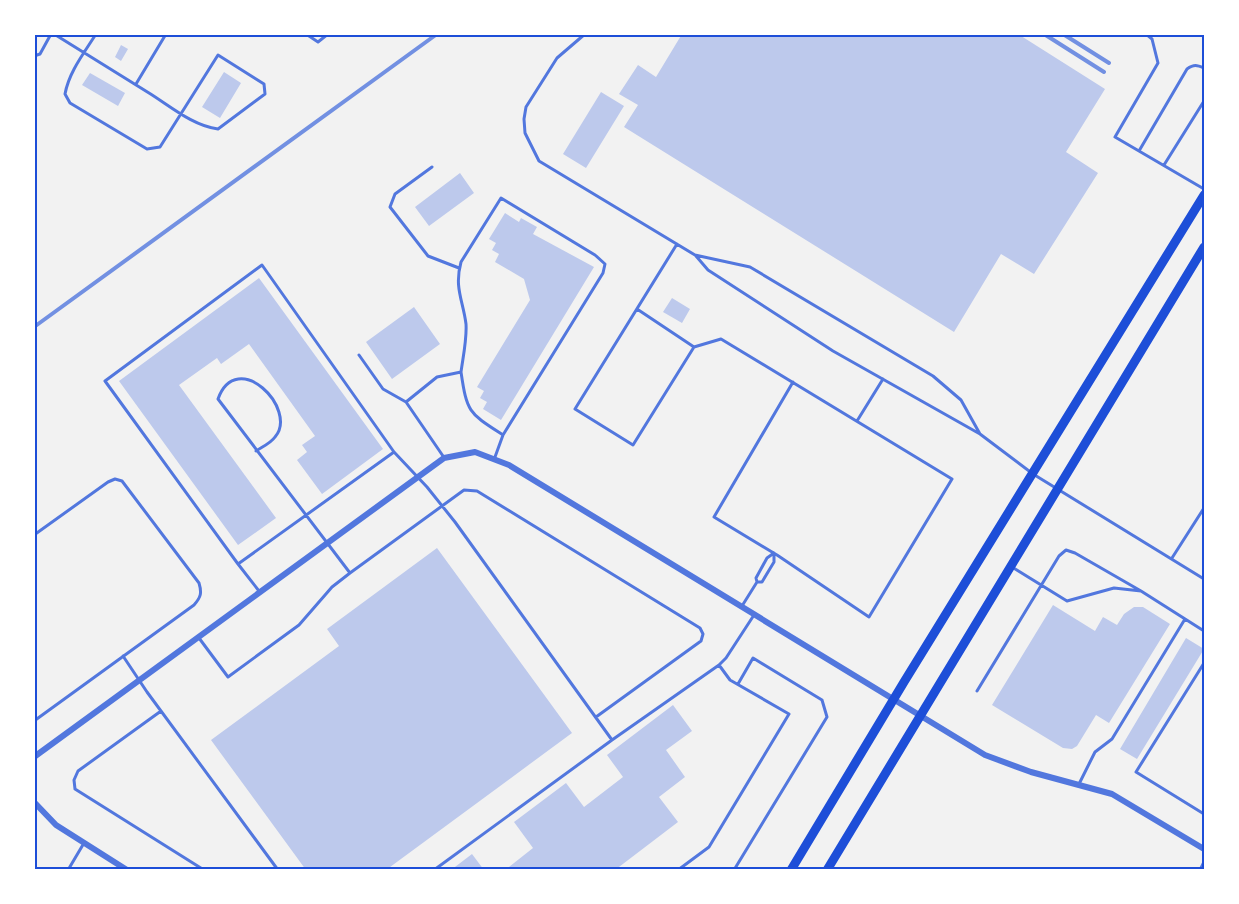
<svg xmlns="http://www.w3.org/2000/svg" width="1239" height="904" viewBox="0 0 1239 904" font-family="Montserrat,sans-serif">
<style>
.building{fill:#bdc9ec}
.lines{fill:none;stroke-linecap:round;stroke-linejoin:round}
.service{stroke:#5277de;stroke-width:3}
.minor{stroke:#5277de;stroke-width:6}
.secondary{stroke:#1d4ed8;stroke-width:9}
.rail{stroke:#7290e2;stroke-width:4}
.neatline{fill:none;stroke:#1d4ed8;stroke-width:2}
</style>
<rect width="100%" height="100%" fill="#f2f2f2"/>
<!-- building -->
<path class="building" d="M682 34H1018L1105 89 1066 152 1098 173 1034 274 1001 254 954 332 624 127 638 105 619 94 638 65 656 77Z
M121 45 128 49 121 61 115 57Z
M224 72 241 83 220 118 202 107Z
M90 73 125 93 118 106 82 85Z
M601 92 624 106 586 168 563 154Z
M460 173 474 193 429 226 415 207Z
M505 213 519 222 521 218 537 227 533 234 594 267 501 420 483 409 487 402 480 398 484 391 477 387 530 300 524 279 495 262 499 254 492 250 496 243 489 239Z
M259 278 383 449 322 494 297 460 307 452 302 445 315 436 249 344 221 364 217 358 179 385 276 518 238 545 119 381Z
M672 298 690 309 682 323 663 312Z
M414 307 440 344 392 379 366 342Z
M437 548 572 733 386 870H306L211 740 339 646 327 629Z
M1053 605 1095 631 1103 617 1117 625 1124 614 1134 607H1143L1170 624 1109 723 1096 715 1077 746 1072 749 1063 748 992 705Z
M1186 638 1204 649 1137 759 1120 749Z
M673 705 692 731 666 750 685 777 659 797 678 822 615 870H505L533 848 514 822 566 783 584 807 623 777 607 755Z
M472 854 484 870H451Z"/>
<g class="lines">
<!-- service -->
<path class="service" d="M54 34C86 54 117 73 149 93 170 106 193 126 218 129L265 94 264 84 218 55 160 147 147 149 70 103 65 94C69 72 84 53 96 34
M306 34 318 42 328 34
M585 34 557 58 526 107 524 119 525 133 539 161 695 255 750 267 933 376 961 400 980 434 1033 474 1204 579
M1146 34 1152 39 1158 63 1115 137 1204 189
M34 56 40 54 51 34
M136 84 166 34
M1139 151 1187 69C1194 64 1197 65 1204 68
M1164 165 1204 101
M432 167 395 194 390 207 428 256 459 268
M696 256 708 270 833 351 980 434
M637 309 694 347 633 445 575 409 677 244
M694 347 721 339C798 385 875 432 952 479L869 617 777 555 714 517 793 382
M359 355 383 389 406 402 443 456
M461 372C463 357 467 339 466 324 463 300 454 288 461 262L501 198 595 255 605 264 603 273 503 435
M406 402 437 377 461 372C467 413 469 413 503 435L495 457
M857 421 883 379
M256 451C262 447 271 443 275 437 299 409 237 347 218 399L350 573
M394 452 427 487 455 522 612 740 719 665 726 658 754 615
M34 535 108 482 115 479 122 481 199 583C202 593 201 597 194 605L34 721
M774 553V562L762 582H757L756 578 767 558Z
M1172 558 1204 508
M238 564 394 452 262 265 105 381 238 564 259 591
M1012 567 1067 601 1114 588 1141 591 1204 631
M742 606 757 582
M199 638 228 677 299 625 332 587 350 573 464 490 477 491 700 628 703 634 701 641 596 717
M123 656 147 692 278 870
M1204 663 1136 772 1204 814
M977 691 1059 556 1066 550 1075 553 1141 591
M161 711 78 771 74 780 75 789 204 870
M1079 784 1095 752 1112 739 1185 619
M68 870 84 843
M434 870 612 740
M678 870 709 847 789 714 730 680 719 665
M734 870 827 717 822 700 753 658 738 684
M1200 870 1204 862"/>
<!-- minor -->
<path class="minor" d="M34 757 444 458 475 452 509 465 985 755 1031 772 1112 794 1204 849
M34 802 56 825 127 870"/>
<!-- secondary -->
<path class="secondary" d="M791 870 904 682 1204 195
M827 870 1204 247"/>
<!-- rail -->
<path class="rail" d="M1044 34 1104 72
M1063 34 1109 63
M34 327 437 34"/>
</g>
<!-- border -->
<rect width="1239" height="904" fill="none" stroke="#ffffff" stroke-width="72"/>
<rect x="36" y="36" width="1167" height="832" class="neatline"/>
</svg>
